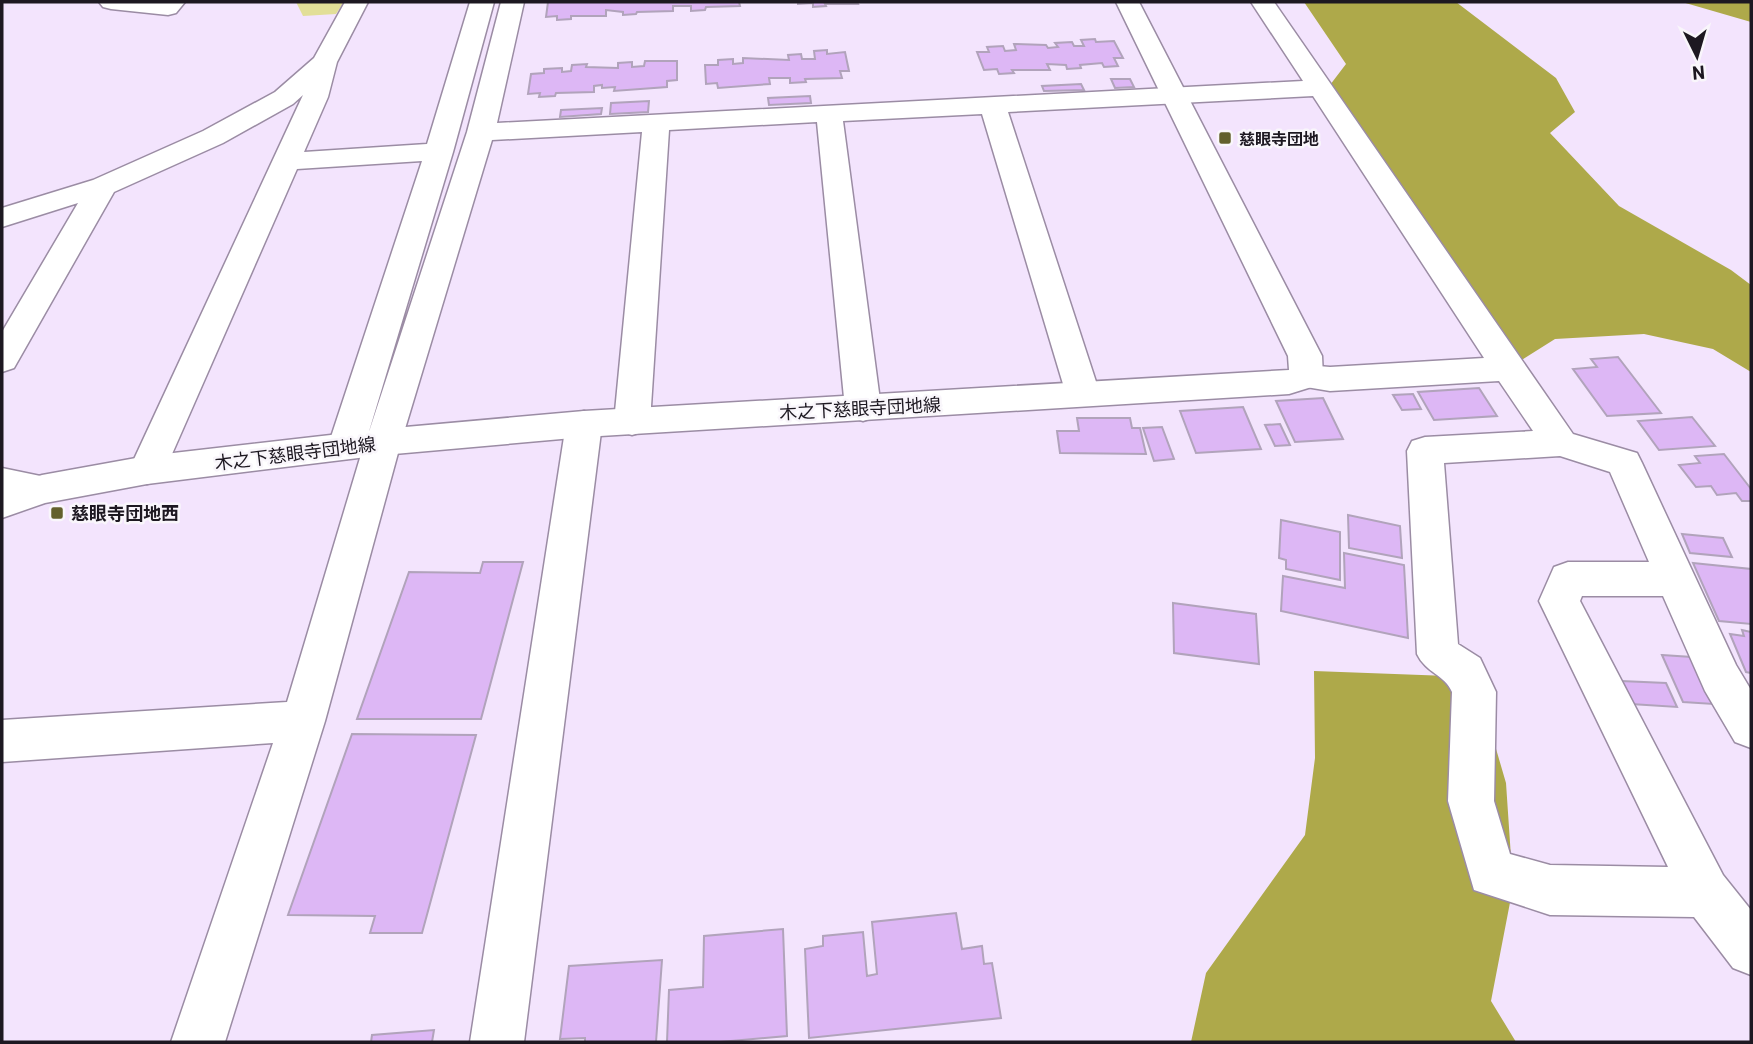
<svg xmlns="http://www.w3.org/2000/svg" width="1753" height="1044" viewBox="0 0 1753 1044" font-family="Barlow,'Noto Sans JP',sans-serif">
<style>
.green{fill:#e2df98}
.forest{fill:#aea94a}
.building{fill:#ddb7f5;stroke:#b1a3bb;stroke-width:2}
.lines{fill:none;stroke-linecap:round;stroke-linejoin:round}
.minor-casing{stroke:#9b8ca4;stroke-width:3}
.tertiary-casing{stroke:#9b8ca4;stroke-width:3}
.minor{fill:#fff;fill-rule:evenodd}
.tertiary{fill:#fff;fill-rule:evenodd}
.poi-dot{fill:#63602d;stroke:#f9f6fb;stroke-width:2.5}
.labels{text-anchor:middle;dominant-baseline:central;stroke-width:5;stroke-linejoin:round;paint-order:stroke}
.far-poi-label{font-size:16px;font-weight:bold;fill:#1d1821;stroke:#f9f6fb;text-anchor:start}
.street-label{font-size:18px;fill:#1d1821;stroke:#f9f6fb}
.poi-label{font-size:18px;font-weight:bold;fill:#1d1821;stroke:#f9f6fb;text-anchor:start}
</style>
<rect width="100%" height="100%" fill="#f3e4fd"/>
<!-- green -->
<path class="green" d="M296 2H344L336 14 303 16Z"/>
<!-- forest -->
<path class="forest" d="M1304 2H1456L1556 78 1575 112 1550 133 1619 206 1731 270 1751 285V372L1713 349 1644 334 1555 339 1520 361 1330 85 1346 64Z
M1682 2H1751V22Z
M1314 671 1475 677 1506 783 1513 887 1491 1001 1516 1042H1191L1206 973 1305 835 1315 758Z"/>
<!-- building -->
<path class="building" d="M548 2H739L740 6 706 7 705 10 691 11V6H673V11L637 12 636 14 623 15V12L606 10V16H571V19L557 20V16L546 17Z
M798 2H857L858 4H825L826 6 813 7V3L798 4Z
M1095 39 1096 42 1114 41 1123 58H1114L1118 66 1104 67 1102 63 1080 65 1081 68 1067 69 1066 65 1047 64 1050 70H1012L1014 73 999 74 997 69 984 70 977 52H989L987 47 1003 46 1005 51 1016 50 1014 44 1046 45 1048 48 1058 47 1055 43 1072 42 1074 46H1084L1081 40Z
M827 50V54L845 52 849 71H840L842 78 805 79 806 82 790 83V78H769L770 84 718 88 717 83 706 84 705 65H718V60L733 59V64L743 63V58L789 60 788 55 801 54 802 59H815L814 51Z
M645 61H677V80L667 81V87L614 91 615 87 602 88V85L594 86V92L556 93 555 96 539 97 540 93 528 94 531 74 544 73V69L562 68V72L571 71 572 65 587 64 586 67 618 68V63L632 62V67L644 66Z
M1111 79H1130L1134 87 1115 88Z
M1081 84 1084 90 1044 91 1042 86Z
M810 96 811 103 769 105 768 98Z
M649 101 648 112 610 114 611 103Z
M602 108 601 114 560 117 561 110Z
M1618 357 1661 413 1607 416 1573 369 1597 367 1591 359Z
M1479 388 1497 416 1434 420 1418 392Z
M1413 394 1421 409 1402 410 1393 395Z
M1323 398 1343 439 1295 442 1276 401Z
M1243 407 1261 449 1196 453 1180 411Z
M1692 417 1715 446 1659 450 1638 421Z
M1077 418H1130L1132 428H1140L1146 454 1060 453 1057 431H1079Z
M1280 424 1290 445 1275 446 1265 425Z
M1162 427 1174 459 1154 461 1143 428Z
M1724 454 1751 489V501H1742L1736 493 1717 495 1711 486 1696 487 1679 465 1700 463 1695 456Z
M1348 515 1400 526 1402 558 1349 548Z
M1281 520 1340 532V580L1286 569V560L1279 558Z
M1682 534 1723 538 1732 557 1690 553Z
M1344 553 1404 565 1408 638 1281 611 1283 576 1345 588Z
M483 562H523L481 719H357L409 572 480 573Z
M1693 563 1751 569V624L1719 621Z
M1173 603 1256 614 1259 664 1174 653Z
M1742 630 1751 632V673L1746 672 1730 634 1744 636Z
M1662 655 1692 657 1713 704 1683 702Z
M1621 681 1666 683 1677 707 1631 704Z
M352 734 476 735 422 933H370L375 916 288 915Z
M956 913 962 949 982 946 984 964 992 963 1001 1018 809 1038 805 949 823 946V936L863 932 867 976 877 974 872 922Z
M783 929 787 1036 720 1042H667L669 990 703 987 704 936Z
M662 960 656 1042H585V1038L560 1039 569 966Z
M434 1030 432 1042H371L372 1035Z"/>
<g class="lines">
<defs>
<path id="minor" d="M99 2H185L176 13 168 15 111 9 103 7Z
M345 2H368L337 62 328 97 304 152 427 144 470 2H494L453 152 367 438 467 132 501 2H524L497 123 1303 81 1251 2H1274L1573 434 1637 453 1642 463 1736 665 1751 690V748L1735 742 1705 691 1663 596H1582L1580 601 1723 875 1751 910V975L1733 968 1694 917 1550 915 1474 890 1448 801 1452 692C1445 675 1426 673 1417 654L1407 451 1412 441 1425 437 1533 431 1499 381 1330 391 1294 385 1289 377 1294 369 1306 365 1330 367 1484 358 1313 96 1008 112 1100 394 1095 403 1083 406 1071 403 1066 394 982 114 843 121 881 408 875 417 863 421 851 417 845 408 817 122 669 130 650 422 645 431 632 435 619 431 614 422 642 132 492 140 401 442 325 721 225 1042H171L273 743 2 762V720L287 702 363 448 359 456 346 459 333 456 328 446 422 161 297 169 165 470 160 480 147 484 134 480 129 470 303 95 293 104 223 143 114 192 14 368 2 372V332L78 203 2 227V208L93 180 203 131 275 92 314 58ZM1560 456 1610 472 1649 562H1568L1554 567 1539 601 1668 867 1550 865 1510 854 1494 801 1496 692 1480 658 1458 644 1444 463Z
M584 411 597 415 602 424 524 1042H470L566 424 571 415Z
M2 468 55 479 61 489 55 499 42 503 2 496Z"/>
<path id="tertiary" d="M1116 2H1139L1322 356 1323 377 1318 385 1289 394 584 437 383 455 147 484 45 503 2 518V488L42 475 147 456 383 429 584 411 1289 370 1288 356Z"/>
</defs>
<!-- minor casing -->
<use href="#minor" class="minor-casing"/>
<!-- tertiary casing -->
<use href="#tertiary" class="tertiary-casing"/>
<!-- minor -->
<use href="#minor" class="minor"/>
<!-- tertiary -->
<use href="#tertiary" class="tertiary"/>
</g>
<!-- markers -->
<g class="poi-dot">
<rect x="1218" y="131" width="14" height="14" rx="3.5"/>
<rect x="50" y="506" width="14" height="14" rx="3.5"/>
</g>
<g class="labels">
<!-- far-poi labels -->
<g class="far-poi-label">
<text x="1239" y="138">慈眼寺団地</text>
</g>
<!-- street labels -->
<g class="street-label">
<text transform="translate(860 408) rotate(-3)">木之下慈眼寺団地線</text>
<text transform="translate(295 453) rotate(-7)">木之下慈眼寺団地線</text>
</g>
<!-- poi labels -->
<g class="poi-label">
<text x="71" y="513">慈眼寺団地西</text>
</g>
</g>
<!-- border -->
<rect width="1753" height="1044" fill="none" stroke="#1d1821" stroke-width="7"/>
<!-- north arrow -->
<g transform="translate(1697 56) rotate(175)" stroke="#f9f6fb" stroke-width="5" paint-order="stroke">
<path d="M0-5L12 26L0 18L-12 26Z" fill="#1d1821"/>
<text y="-10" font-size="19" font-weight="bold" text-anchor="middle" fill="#1d1821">N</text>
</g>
</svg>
